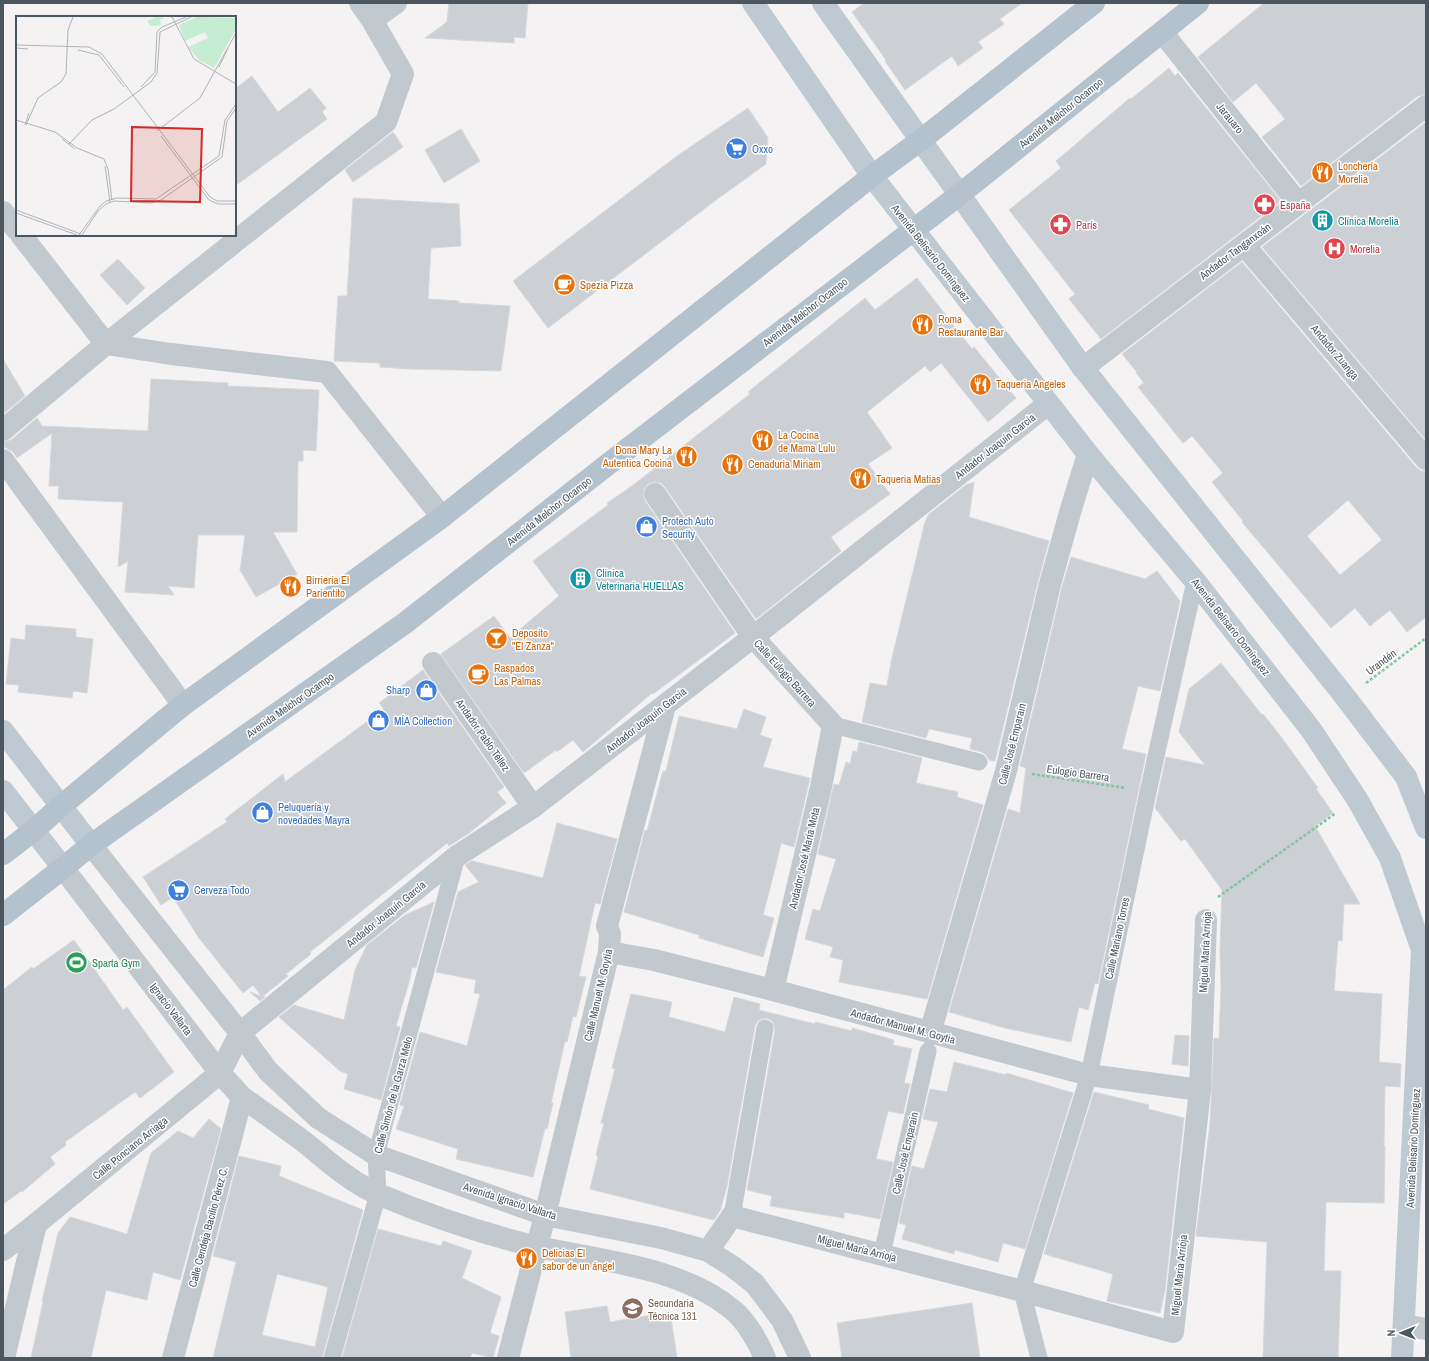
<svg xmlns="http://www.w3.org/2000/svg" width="1429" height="1361" viewBox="0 0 1429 1361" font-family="'Archivo Narrow',sans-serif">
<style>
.building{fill:#cccfd3;stroke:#d6d8dc;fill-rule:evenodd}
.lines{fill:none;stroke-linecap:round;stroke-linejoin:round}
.path{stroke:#7fc89f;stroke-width:2.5;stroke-dasharray:3 2;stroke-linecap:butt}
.lane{stroke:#c1c9cf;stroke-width:17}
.street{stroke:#c1c9cf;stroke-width:22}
.secondary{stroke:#bfc9d1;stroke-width:22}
.primary{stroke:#b4c2cd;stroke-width:22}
.labels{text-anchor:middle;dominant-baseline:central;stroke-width:3;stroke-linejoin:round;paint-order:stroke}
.street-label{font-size:11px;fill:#4b565e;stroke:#fff}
.shop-label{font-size:11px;fill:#366cbe;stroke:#fff;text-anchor:start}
.food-label{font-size:11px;fill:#c56008;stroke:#fff;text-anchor:start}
.health-label{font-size:11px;fill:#be3a42;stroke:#fff;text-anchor:start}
.culture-label{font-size:11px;fill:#0d838f;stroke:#fff;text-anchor:start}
.leisure-label{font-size:11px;fill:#27864d;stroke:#fff;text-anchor:start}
.education-label{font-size:11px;fill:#785e54;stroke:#fff;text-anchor:start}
.inset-road{fill:none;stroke:#b0b4b7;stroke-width:1}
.view{fill:#d62828;fill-opacity:0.15;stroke:#d62828;stroke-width:2}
.inset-edge{fill:none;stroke:#4b565e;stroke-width:2}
</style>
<rect width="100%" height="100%" fill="#f4f2f2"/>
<!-- building -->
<path class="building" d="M449 3H528L525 38 514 37V43L425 38 447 22Z
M864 3H1022L1000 19 1004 24 978 42 983 48 958 66 952 56 905 90 885 61 886 60 852 12Z
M1264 3H1426V94L1418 96 1301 186 1262 137 1285 119 1256 83 1233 102 1198 57Z
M1169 68 1175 76 1178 73 1281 201 1101 339 1069 299 1075 294 1009 210 1061 168 1056 161 1130 98 1131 99Z
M252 76 278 112 310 88 326 108 322 112 327 119 235 186V89Z
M748 108 768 138 766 164 716 200 548 328 513 281 677 156Z
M1426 122V440L1262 247Z
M461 129 480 161 444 183 425 150Z
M393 132 403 147 353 182 345 170Z
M353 198 459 204 461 246 431 248 428 299 459 301V303L510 306 501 371 411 369 380 367V363L334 361 338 296H347Z
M118 259 145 288 127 305 100 275Z
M1242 262 1416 467 1421 471H1426V617L1407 632 1390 610 1370 626 1355 608 1331 628 1242 522 1243 521 1212 482 1223 473 1192 436 1183 443 1138 387 1144 383 1136 373 1137 372 1122 354ZM1348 500 1382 540 1340 575 1307 536Z
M917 278 972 349 974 347 1016 398 988 422 941 363 930 372 925 366 867 412 892 448 868 464 890 494 831 537 841 551 756 619 665 487 661 483 654 482 648 484 644 489 643 495 645 501 735 633 653 694 652 693 583 752 573 740 557 752 556 750 524 773 441 654 494 616 510 638 559 596 533 561 608 505 607 503 632 486 750 394 748 392 865 298 875 310Z
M3 359 25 396 3 414Z
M151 379 228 383V386L319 390 316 451 303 450V461H298L297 532H273L297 574 256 597 240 570 245 535H198L194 588 168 586 174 595 125 592 128 561 118 567 123 502 58 499 59 486H49L52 433 17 458 13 452 3 446V442L11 440 37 418 42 426 148 431Z
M974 482 969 517 1049 541 1038 581 995 761 989 760 986 755 982 752 970 749 972 738 929 729 926 738 862 722 870 683 887 686 891 662 925 522 929 514 966 485Z
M1071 557 1145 579 1157 571 1180 601 1160 691 1138 686 1122 749 1146 754 1098 984 1095 983 1088 1010 1079 1007 1071 1042 1005 1028 949 1012 1008 809 1020 813 1026 768 1020 766 1062 587Z
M26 625 76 629V637L93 639 87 693 73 691 72 698 18 692 19 685 6 684 11 638 25 640Z
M1221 663 1262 715 1263 714 1282 738 1318 788 1316 789 1333 813 1315 826 1360 904H1344L1342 941 1338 940 1334 991 1382 994 1379 1062 1401 1064 1400 1087 1385 1086 1384 1146H1385L1384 1203 1326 1202 1324 1271H1341L1338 1358H1263L1267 1242 1196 1236 1210 1124 1214 1038 1219 1039 1221 987 1220 951 1222 890 1185 839 1181 841 1155 808 1166 757 1205 765 1179 732 1189 689Z
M423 670 504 787 497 792 506 803 469 833 449 846 447 843 310 952 311 954 286 974 288 976 263 996 265 997 260 1001 250 992 261 996 253 985 243 993 199 938 173 897 161 905 143 877 227 822 225 819 283 774 285 782 384 709 379 703Z
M744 709 766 717 760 735 772 739 763 767 810 778 794 847 781 843 775 869 763 915 774 918 763 957 699 938V935L624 912 645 830 647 831 663 771H666L679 716 737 729Z
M859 742 922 758 916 783 958 792 957 797 983 805 927 999 839 982 843 960 830 957 833 947 805 939 813 909 820 911 836 859 818 854 834 784 839 785 846 762 850 764 853 751 857 752Z
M557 823 617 839 600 904 595 903 579 976 586 977 576 1017 573 1016 567 1042 565 1041 551 1103H553L547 1129 545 1128 533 1177 456 1159 458 1149 396 1129 404 1106 400 1105 420 1032 467 1046 480 994 474 993 476 980 436 972 458 892 479 882 465 865 472 861 543 878Z
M434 902 416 968 412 967 410 979 396 1026 400 1027 381 1100 344 1089 348 1074 340 1071 279 1017 294 1005 344 1020 355 970 367 945 405 915Z
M74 940 123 1010 127 1007 174 1072 140 1098 135 1092 65 1142 66 1145 50 1157 55 1164 22 1192 21 1191 3 1204V990L32 967 33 969Z
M631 994 672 1002 669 1017 725 1032 734 997 760 1004 759 1010 815 1024V1022L852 1031V1028L894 1040 893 1045 912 1049 904 1083 910 1084 903 1114 888 1111 876 1159 893 1162 880 1219 844 1212V1218L770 1206 772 1196 747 1190 775 1030 774 1025 772 1021 766 1018 762 1019 758 1021 755 1026 727 1186 720 1211 714 1220 590 1189 598 1156 596 1155 604 1123H601L615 1069 612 1068Z
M1175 1035 1189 1036 1188 1066 1172 1064Z
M954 1062 1006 1075V1073L1073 1093 1025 1249 1003 1243 998 1262 955 1250 954 1254 902 1239 906 1225 899 1223 912 1166 924 1169 938 1122 923 1119 930 1089 947 1092Z
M1094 1092 1149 1105 1148 1109 1184 1118 1165 1290 1160 1313 1107 1301 1113 1274 1044 1254Z
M209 1119 221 1129 180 1280 153 1272 147 1300 106 1290 91 1358H31L43 1302 42 1301 58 1233 70 1217 127 1234 151 1153 178 1131 193 1138Z
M239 1156 281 1166 279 1176 363 1210 322 1358H213L236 1262 213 1256ZM277 1274 328 1287 315 1347 262 1335Z
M378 1229 441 1246 443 1241 472 1251 462 1278 501 1297 490 1333 499 1336 493 1358 472 1353 470 1358H342Z
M972 1303 980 1358H842L837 1323Z
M607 1306 610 1322 670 1312 677 1358H571L565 1312Z"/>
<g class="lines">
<!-- path -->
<path class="path" d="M1366 683 1426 638
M1032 774 1126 788
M1218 897 1336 813"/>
<!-- lane -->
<path class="lane" d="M833 725 979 762
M732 1216 765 1028
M882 1254 928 1051
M332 1358 378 1194 376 1155 457 856
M1039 1358 1022 1291 1089 1075 1148 792 1195 581"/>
<!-- street -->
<path class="street" d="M372 20 396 3
M1162 32 1298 203
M3 212 17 230
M21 235 106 344 171 354 327 372 442 517
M1244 245 1426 459
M1083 368 1426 106
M3 430 106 344 386 122 403 74 372 20 360 3
M3 460 183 705
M655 494 753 637 833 725 821 787 773 990
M433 663 533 807
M91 845 240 1033 268 1071 318 1118 376 1155 545 1215 661 1238 708 1251 732 1266 755 1284 782 1320 800 1358
M63 868 220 1073 242 1097C264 1113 286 1128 308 1145 330 1163 353 1184 380 1195 430 1216 484 1234 538 1247 601 1261 683 1267 734 1311 746 1321 759 1343 765 1358
M609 952 654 960 773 990 1089 1075 1200 1090
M930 1033 1006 771 1050 584 1071 509 1088 454
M3 1250 36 1224 220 1073 240 1033 457 856 533 807 753 637 1048 404
M708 1251 732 1216 1022 1291 1173 1332 1200 1090 1206 920
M1404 1325 1426 1329
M4 1358 36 1224
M173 1358 242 1097
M508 1358 545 1215 609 952 610 934 607 926 665 706"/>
<!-- secondary -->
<path class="secondary" d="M753 3 872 176 913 229 1088 454 1195 581 1312 731 1357 799 1390 858 1422 950 1402 1358
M823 3 1083 368 1346 698 1406 777 1426 828
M3 731 91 845
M3 791 63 868"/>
<!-- primary -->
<path class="primary" d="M3 854 33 831 61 806 183 705 442 517 872 176 921 140 1094 3
M3 915 63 868 91 845 405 623 625 451 959 195 1198 3"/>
</g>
<!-- icons -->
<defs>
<symbol id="supermarket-disc" viewBox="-11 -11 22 22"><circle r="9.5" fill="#3f7fe0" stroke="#fff"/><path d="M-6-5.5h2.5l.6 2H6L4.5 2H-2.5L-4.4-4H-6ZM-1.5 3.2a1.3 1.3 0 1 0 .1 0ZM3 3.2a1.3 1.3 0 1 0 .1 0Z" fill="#fff"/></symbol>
<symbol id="restaurant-disc" viewBox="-11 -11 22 22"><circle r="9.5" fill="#e8710a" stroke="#fff"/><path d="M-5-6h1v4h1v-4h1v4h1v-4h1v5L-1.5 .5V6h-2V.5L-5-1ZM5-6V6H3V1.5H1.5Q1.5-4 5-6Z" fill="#fff"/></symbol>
<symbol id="pharmacy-disc" viewBox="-11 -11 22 22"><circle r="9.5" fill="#e0444e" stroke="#fff"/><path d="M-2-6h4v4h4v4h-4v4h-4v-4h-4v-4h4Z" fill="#fff"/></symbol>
<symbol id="building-disc" viewBox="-11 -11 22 22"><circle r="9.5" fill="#0f9aa8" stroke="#fff"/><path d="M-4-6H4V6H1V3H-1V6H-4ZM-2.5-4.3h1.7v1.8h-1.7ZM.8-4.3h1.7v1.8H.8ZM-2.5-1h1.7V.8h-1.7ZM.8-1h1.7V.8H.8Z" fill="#fff"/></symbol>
<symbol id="hospital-disc" viewBox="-11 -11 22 22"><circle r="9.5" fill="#e0444e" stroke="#fff"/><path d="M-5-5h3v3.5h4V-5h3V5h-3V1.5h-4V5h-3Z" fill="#fff"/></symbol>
<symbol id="cafe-disc" viewBox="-11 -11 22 22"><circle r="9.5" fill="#e8710a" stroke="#fff"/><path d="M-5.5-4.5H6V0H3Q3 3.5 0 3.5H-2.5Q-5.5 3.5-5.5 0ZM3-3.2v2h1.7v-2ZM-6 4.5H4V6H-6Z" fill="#fff"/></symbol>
<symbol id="shop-disc" viewBox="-11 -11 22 22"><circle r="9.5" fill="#3f7fe0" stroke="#fff"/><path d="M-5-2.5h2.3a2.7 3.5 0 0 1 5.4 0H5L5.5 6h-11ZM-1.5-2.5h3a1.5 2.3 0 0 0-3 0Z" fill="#fff"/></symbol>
<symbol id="bar-disc" viewBox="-11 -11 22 22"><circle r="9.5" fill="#e8710a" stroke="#fff"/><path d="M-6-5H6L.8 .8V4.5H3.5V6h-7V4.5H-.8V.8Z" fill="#fff"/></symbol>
<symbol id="stadium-disc" viewBox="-11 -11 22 22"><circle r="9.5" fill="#2e9e5b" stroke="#fff"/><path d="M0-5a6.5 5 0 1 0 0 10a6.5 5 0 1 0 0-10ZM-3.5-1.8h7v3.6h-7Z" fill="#fff"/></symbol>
<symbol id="school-disc" viewBox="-11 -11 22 22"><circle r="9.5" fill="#8d6e63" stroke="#fff"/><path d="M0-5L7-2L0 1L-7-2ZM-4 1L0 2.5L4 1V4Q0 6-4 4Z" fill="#fff"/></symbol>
</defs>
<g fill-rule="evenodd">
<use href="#supermarket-disc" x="724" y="136" width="25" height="25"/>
<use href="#restaurant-disc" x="1310" y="160" width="25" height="25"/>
<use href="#pharmacy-disc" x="1252" y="192" width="25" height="25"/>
<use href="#building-disc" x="1310" y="208" width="25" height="25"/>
<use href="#pharmacy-disc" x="1048" y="212" width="25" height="25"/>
<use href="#hospital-disc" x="1322" y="236" width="25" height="25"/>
<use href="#cafe-disc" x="552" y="272" width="25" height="25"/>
<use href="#restaurant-disc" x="910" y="312" width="25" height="25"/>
<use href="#restaurant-disc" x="968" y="372" width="25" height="25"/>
<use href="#restaurant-disc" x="750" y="428" width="25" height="25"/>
<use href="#restaurant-disc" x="674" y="444" width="25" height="25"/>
<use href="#restaurant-disc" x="720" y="452" width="25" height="25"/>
<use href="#restaurant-disc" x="848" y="466" width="25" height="25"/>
<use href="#shop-disc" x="634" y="514" width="25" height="25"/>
<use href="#building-disc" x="568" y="566" width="25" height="25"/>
<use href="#restaurant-disc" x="278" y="574" width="25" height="25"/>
<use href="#bar-disc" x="484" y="626" width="25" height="25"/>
<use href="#cafe-disc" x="466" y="662" width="25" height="25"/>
<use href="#shop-disc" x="414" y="678" width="25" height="25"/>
<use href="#shop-disc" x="366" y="708" width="25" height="25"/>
<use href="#shop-disc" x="250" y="800" width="25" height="25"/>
<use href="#supermarket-disc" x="166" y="878" width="25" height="25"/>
<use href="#stadium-disc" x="64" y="950" width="25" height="25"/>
<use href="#restaurant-disc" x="514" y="1246" width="25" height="25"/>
<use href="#school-disc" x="620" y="1296" width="25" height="25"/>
</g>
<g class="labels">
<!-- street labels -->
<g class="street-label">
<text transform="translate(1061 113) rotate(-39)">Avenida Melchor Ocampo</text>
<text transform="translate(1230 118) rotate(51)">Jarauaro</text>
<text transform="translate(1235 251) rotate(-37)">Andador Tanganxoán</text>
<text transform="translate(931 253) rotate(52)">Avenida Belisario Domínguez</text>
<text transform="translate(805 312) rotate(-38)">Avenida Melchor Ocampo</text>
<text transform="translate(1335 352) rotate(50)">Andador Zuanga</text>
<text transform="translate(995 446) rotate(-38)">Andador Joaquín García</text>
<text transform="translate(549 511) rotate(-38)">Avenida Melchor Ocampo</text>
<text transform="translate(1231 627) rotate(52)">Avenida Belisario Domínguez</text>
<text transform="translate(1381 662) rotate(-37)">Urandén</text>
<text transform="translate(785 673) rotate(48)">Calle Eulogio Barrera</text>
<text transform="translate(290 705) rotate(-35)">Avenida Melchor Ocampo</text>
<text transform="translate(646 720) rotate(-38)">Andador Joaquín García</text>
<text transform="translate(483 735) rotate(55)">Andador Pablo Téllez</text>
<text transform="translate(1012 744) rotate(-76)">Calle José Emparain</text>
<text transform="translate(1078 773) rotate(8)">Eulogio Barrera</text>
<text transform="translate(804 858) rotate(-77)">Andador José María Mota</text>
<text transform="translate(386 914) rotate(-39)">Andador Joaquín García</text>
<text transform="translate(1117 938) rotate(-78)">Calle Mariano Torres</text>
<text transform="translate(1205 952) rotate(-87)">Miguel María Arrioja</text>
<text transform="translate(598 995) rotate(-77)">Calle Manuel M. Goytia</text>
<text transform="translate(171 1009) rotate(53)">Ignacio Vallarta</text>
<text transform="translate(903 1026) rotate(15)">Andador Manuel M. Goytia</text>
<text transform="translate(393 1095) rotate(-75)">Calle Simón de la Garza Melo</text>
<text transform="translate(130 1148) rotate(-39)">Calle Ponciano Arriaga</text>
<text transform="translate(1413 1148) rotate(-87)">Avenida Belisario Domínguez</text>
<text transform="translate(905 1153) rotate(-77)">Calle José Emparain</text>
<text transform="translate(510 1201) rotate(18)">Avenida Ignacio Vallarta</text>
<text transform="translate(208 1227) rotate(-75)">Calle Cendeja Bacilio Pérez C.</text>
<text transform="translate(857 1248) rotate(14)">Miguel María Arrioja</text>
<text transform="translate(1179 1275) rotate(-84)">Miguel María Arrioja</text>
</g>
<!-- shop labels -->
<g class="shop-label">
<text x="752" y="149">Oxxo</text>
<text x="662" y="521">Protech Auto<tspan x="662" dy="13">Security</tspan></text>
<text x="410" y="690" text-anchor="end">Sharp</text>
<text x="394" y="721">MÍA Collection</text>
<text x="278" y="807">Peluquería y<tspan x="278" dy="13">novedades Mayra</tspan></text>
<text x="194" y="890">Cerveza Todo</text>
</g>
<!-- food labels -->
<g class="food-label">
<text x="1338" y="166">Lonchería<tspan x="1338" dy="13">Morelia</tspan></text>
<text x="580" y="285">Spezia Pizza</text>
<text x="938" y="319">Roma<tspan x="938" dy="13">Restaurante Bar</tspan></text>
<text x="996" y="384">Taqueria Angeles</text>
<text x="778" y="435">La Cocina<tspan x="778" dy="13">de Mama Lulu</tspan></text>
<text x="672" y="450" text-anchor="end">Dona Mary La<tspan x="672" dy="13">Autentica Cocina</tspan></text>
<text x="748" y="464">Cenaduria Miriam</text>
<text x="876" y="479">Taqueria Matias</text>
<text x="306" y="580">Birriería El<tspan x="306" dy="13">Parientito</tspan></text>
<text x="512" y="633">Deposito<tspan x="512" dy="13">"El Zanza"</tspan></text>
<text x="494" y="668">Raspados<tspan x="494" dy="13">Las Palmas</tspan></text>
<text x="542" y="1253">Delicias El<tspan x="542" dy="13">sabor de un ángel</tspan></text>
</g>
<!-- health labels -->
<g class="health-label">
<text x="1280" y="205">España</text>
<text x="1076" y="225">París</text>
<text x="1350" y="249">Morelia</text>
</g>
<!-- culture labels -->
<g class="culture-label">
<text x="1338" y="221">Clínica Morelia</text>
<text x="596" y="573">Clinica<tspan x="596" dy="13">Veterinaria HUELLAS</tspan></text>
</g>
<!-- leisure labels -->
<g class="leisure-label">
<text x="92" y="963">Sparta Gym</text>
</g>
<!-- education labels -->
<g class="education-label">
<text x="648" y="1303">Secundaria<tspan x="648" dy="13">Técnica 131</tspan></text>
</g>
</g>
<!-- overview -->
<g transform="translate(16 16)">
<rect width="220" height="220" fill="#f4f2f2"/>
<path d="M141 1 149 2 144 4 145 9 135 10 131 5ZM181 1 220 2V13L198 52 183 44 172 31 192 22 189 16 169 25 163 9Z" fill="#c4edd2"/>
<path class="inset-road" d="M156 1 178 43 220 68M0 29 73 31 86 38 194 181 201 185H220M0 32 12 33M62 34 83 39 108 71M203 51 212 32M125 71 139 56 141 16 146 11 170 1M0 104 39 116 61 132 88 143 92 153 96 184M9 109 13 97M10 109 22 82 45 66 50 58 52 14 57 1M141 115 184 82 220 17M145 120 193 184 202 188H220M46 123 59 133M53 128 76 104 98 93 135 66 141 57 144 16 175 1M89 150 94 186M0 194 65 218M0 197 61 219M63 219 84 190 90 185 101 182 140 183 203 140 209 104 220 88M66 219 82 195 90 188 98 185 135 187 145 184 206 141 211 105 220 92"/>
<path class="view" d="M116 111 186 113 184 186 115 185Z"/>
<rect width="220" height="220" class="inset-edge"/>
</g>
<!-- border -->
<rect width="1429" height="1361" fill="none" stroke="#4b565e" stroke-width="8"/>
<!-- north arrow -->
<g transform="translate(1401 1333) rotate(269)" stroke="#ffffff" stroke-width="3" paint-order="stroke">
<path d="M0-3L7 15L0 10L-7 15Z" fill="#4b565e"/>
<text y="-6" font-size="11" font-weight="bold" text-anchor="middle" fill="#4b565e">N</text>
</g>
</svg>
